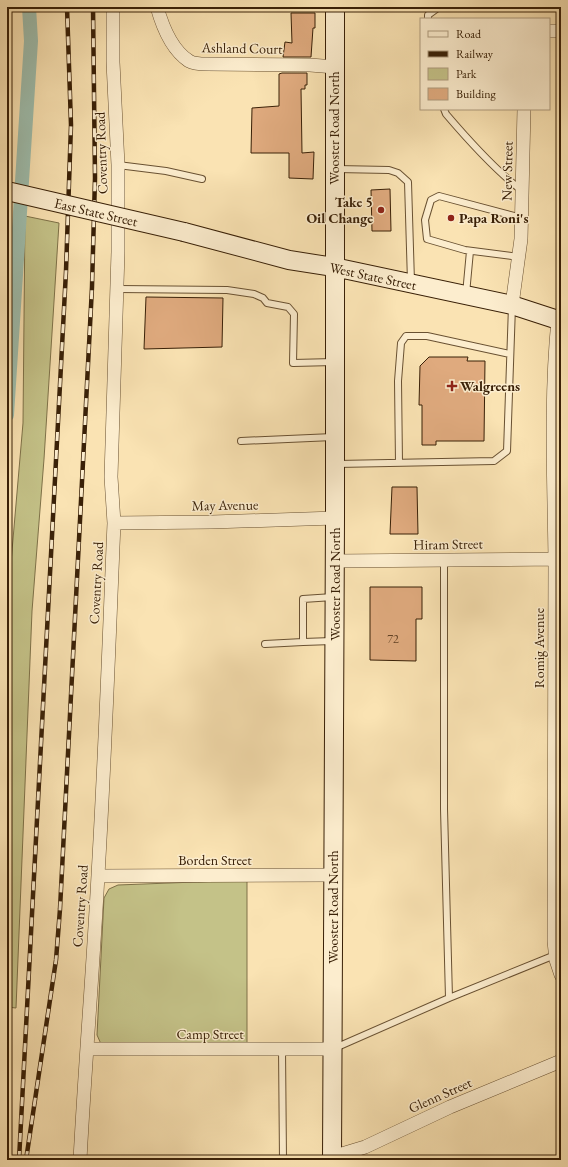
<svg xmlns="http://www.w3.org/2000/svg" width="568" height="1167" viewBox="0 0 568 1167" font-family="'EB Garamond',serif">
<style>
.green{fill:#c4c288;stroke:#7e7148}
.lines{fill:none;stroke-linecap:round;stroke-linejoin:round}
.canal{stroke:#9ebeae;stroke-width:14}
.building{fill:#dfaa7e;stroke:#392007}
.lane-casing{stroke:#695132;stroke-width:8}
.street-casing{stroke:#695132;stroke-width:14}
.secondary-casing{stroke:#392007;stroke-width:20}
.lane{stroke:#fcedce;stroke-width:6}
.street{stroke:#fcedce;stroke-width:13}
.secondary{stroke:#fcedce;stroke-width:18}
.rail-casing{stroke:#392007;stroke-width:4.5}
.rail{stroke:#fcedce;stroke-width:3;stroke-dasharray:9;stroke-linecap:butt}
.secondary-bridge-casing{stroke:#392007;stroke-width:20;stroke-linecap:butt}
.secondary-bridge{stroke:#fcedce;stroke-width:18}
.poi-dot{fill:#8f2418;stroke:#fcedce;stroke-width:1.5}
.labels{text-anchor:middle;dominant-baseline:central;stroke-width:3;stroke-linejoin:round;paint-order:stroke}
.number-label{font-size:12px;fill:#624225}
.street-label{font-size:14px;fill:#392007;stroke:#fcedce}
.poi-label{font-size:14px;font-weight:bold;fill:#392007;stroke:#fcedce;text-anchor:start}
</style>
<rect width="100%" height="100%" fill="#fae3b3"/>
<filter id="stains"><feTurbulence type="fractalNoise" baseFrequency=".005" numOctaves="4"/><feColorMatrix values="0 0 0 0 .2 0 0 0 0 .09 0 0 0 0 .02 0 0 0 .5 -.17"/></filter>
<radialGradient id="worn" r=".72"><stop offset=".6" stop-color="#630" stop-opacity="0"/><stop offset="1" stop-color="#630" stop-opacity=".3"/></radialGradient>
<!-- green -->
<path class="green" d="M25 216 59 223 44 459 32 611 16 1008 7 1007V609L23 423Z
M247 880V1046L101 1044 97 1035 104 898 109 889 118 885Z"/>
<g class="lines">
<!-- canal -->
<path class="canal" d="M7 415 31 41 29 7"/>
</g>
<!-- building -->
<path class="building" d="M291 13H315V28H313L311 57H283L285 42 292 43Z
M282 73H307V85H305V89H301L302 153 314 152 313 179 289 178V153H251L252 108 279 106V74Z
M390 189 391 231H372L371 190Z
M146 297 223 298 222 347 144 349Z
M429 357H468L467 361H485L484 441H436V445H422V405H419L420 366Z
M392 487H417L418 534H390Z
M370 587H422V619H416V661L370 660Z"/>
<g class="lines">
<defs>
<path id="lane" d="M428 19V15L439 7
M444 109 446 114C469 141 493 168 521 190
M118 165 166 171 202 179
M337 169 389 170 398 173 408 182 411 282
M519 257 465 250 427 239 425 220 431 200 439 196 522 218
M118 289 227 290 254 294 263 298 267 303 288 307 294 314 293 363 334 362
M466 294 470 251
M241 441 333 437
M399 463 398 381 401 343 406 336H427L510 354
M337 464 494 461 507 451 512 306
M444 561V809L449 998
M332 641 303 642V599L333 597
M265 644 303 642
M335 1048 449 998 555 955
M282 1049 283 1160"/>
<path id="street" d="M157 7C162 25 172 50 189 61 194 64 201 64 207 64L310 65 335 67
M549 31H561
M512 305 521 239 524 109
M558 320C550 400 554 480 555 560 555 687 554 814 554 941L556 960 561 975
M114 523 212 522 335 518
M335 561 561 559
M98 876 333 875
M88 1049H332
M332 1157 365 1147 450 1107 561 1061
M80 1160C85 1065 93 970 98 875 105 758 109 640 114 523L111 477 118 252V165L113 62V7"/>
<path id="secondary" d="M184 232 289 260 334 267 512 305 561 321
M332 1160 335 518V7"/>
</defs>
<!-- lane casing -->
<use href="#lane" class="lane-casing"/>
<!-- street casing -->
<use href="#street" class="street-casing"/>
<!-- secondary casing -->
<use href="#secondary" class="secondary-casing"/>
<!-- lane -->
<use href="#lane" class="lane"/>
<!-- street -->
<use href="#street" class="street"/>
<!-- secondary -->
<use href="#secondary" class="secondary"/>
<defs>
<path id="rail" d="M19 1160 66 271 71 125 67 7
M26 1160 56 960 60 909 92 287 95 178 93 7"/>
</defs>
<!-- rail casing -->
<use href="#rail" class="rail-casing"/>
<!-- rail -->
<use href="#rail" class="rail"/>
<defs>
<path id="secondary-bridge" d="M7 191 184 232"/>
</defs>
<!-- secondary-bridge casing -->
<use href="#secondary-bridge" class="secondary-bridge-casing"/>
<!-- secondary-bridge -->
<use href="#secondary-bridge" class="secondary-bridge"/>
</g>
<!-- markers -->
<g class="poi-dot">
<circle cx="381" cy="210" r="4"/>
<circle cx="451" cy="218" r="4"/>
<path d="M450 380h4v4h4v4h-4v4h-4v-4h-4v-4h4z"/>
</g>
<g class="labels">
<!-- number labels -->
<g class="number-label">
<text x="393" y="639">72</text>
</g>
<!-- street labels -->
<g class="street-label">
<text transform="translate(242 48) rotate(1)">Ashland Court</text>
<text transform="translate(334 128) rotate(-90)">Wooster Road North</text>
<text transform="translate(101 153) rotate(-92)">Coventry Road</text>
<text transform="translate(507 171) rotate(-89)">New Street</text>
<text transform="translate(96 212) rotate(13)">East State Street</text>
<text transform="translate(373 276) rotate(12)">West State Street</text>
<text transform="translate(225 505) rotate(-1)">May Avenue</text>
<text transform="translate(448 544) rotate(-1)">Hiram Street</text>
<text transform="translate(96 583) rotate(-87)">Coventry Road</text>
<text transform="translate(335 584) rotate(-90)">Wooster Road North</text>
<text transform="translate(539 648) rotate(-90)">Romig Avenue</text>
<text x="215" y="860">Borden Street</text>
<text transform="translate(80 906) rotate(-86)">Coventry Road</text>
<text transform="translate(333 907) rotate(-90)">Wooster Road North</text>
<text x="210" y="1034">Camp Street</text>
<text transform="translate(440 1095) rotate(-24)">Glenn Street</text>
</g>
<!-- poi labels -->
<g class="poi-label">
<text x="373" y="202" text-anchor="end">Take 5<tspan x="373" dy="16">Oil Change</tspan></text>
<text x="459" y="218">Papa Roni's</text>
<text x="460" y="386">Walgreens</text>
</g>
</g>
<!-- margin -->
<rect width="568" height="1167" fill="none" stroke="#fae3b3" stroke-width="24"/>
<rect x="8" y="8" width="552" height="1151" fill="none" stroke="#392007" stroke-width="2"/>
<rect x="12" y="12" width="544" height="1143" fill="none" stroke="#392007"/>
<!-- legend -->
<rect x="420" y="18" width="130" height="92" fill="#fcedce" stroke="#ae9b7e"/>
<rect x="428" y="31" width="20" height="6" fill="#fcedce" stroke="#ae9b7e"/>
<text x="456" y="38" font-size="12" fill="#392007">Road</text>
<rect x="428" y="51" width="20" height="6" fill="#392007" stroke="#ae9b7e"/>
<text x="456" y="58" font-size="12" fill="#392007">Railway</text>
<rect x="428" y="68" width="20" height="12" fill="#c4c288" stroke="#ae9b7e"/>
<text x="456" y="78" font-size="12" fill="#392007">Park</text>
<rect x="428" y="88" width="20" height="12" fill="#dfaa7e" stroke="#ae9b7e"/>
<text x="456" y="98" font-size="12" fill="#392007">Building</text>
<rect width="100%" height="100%" filter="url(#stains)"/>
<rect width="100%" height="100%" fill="url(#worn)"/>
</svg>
